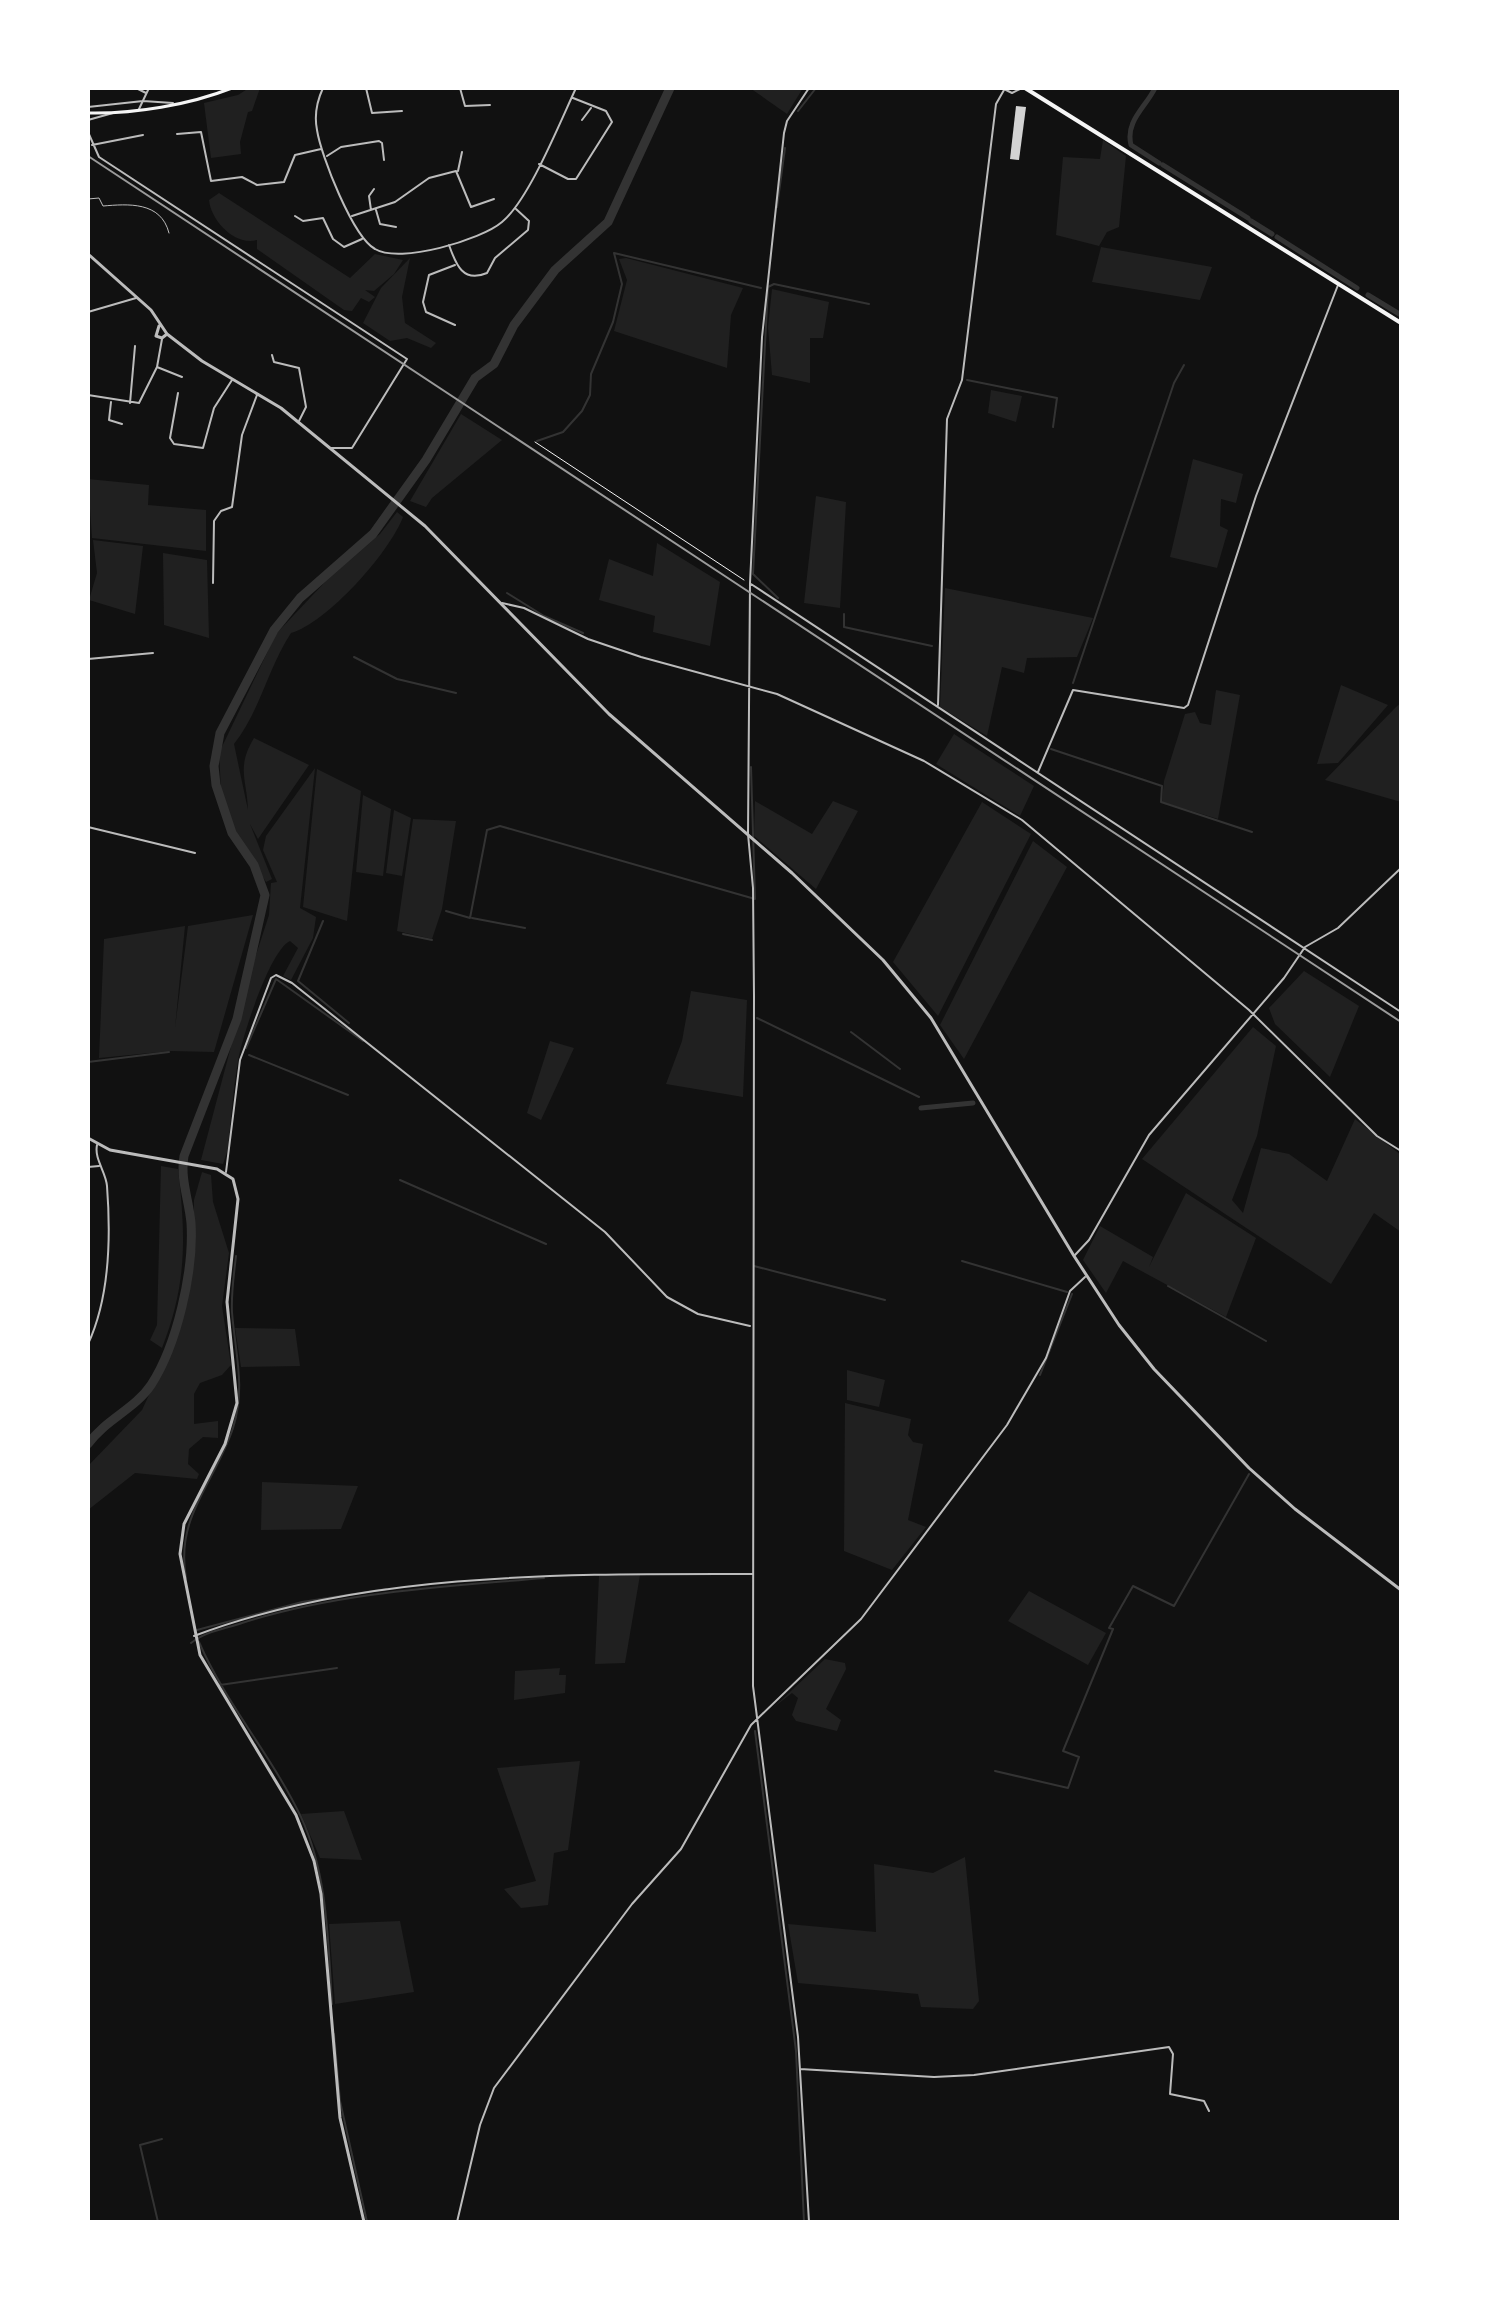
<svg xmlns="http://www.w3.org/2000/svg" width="1489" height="2310" viewBox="0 0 1489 2310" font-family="'Noto Sans',sans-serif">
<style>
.green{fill:#202020}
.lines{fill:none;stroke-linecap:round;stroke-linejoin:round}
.stream{stroke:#333;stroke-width:2}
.canal{stroke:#333;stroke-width:5}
.river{stroke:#333;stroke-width:9}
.building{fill:#d3d3d3}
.path{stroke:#f5f5f5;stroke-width:1}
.service{stroke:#bcbcbc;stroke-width:1}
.minor{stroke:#bcbcbc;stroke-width:2}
.tertiary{stroke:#bcbcbc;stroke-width:3}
.secondary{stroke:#f5f5f5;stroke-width:3}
.primary{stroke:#f5f5f5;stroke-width:4}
.rail{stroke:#9a9a9a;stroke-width:2}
</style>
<rect width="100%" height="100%" fill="#111"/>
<!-- green -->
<path class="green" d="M249 88H260L252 111 248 112 240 142 241 154 211 158 204 103 238 95Z
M750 88H803L787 114Z
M1103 140 1126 156 1119 227 1107 232 1099 246 1056 235 1063 157 1100 159Z
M219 193 350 278 375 254 403 260 394 274 374 291 365 290 375 297 369 302 361 298 352 311 344 310 257 249V240C235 246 211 221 209 200Z
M1101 247 1212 267 1200 300 1092 282Z
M410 258 402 297 405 323 436 343 431 348 407 338 390 341 363 323 381 288Z
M626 258 743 288 731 315 727 368 614 331 627 280 619 259Z
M772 289 829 302 823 338H810V383L772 375 768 327Z
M991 390 1022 396 1016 422 988 413Z
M461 414 502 440 432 498 426 507 410 501Z
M1193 459 1243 474 1236 503 1221 499 1220 526 1228 530 1217 568 1170 557Z
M88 479 149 485 148 505 206 510V551L92 538Z
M816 496 846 502 840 608 804 603Z
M397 512 403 517C390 552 327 623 291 633 268 668 260 711 234 744L248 810C247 779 236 768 254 738L309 765 258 839 250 824 272 879 266 882 232 827 221 789 219 753 276 634 326 581 380 534Z
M93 540 143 546 135 614 89 600 97 573Z
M657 543 720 582 710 646 653 632 655 616 599 600 609 559 653 576Z
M163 553 207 560 209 638 164 625Z
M945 588 1093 618 1077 657 1027 658 1024 673 1002 667 987 736 940 707Z
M1341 685 1388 705 1338 763 1317 764Z
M1216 690 1240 695 1218 819 1162 802 1164 781 1185 714 1195 712 1200 723 1211 725Z
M1401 703V802L1325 780 1396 707Z
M954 734 1034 786 1020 816 936 764Z
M315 768 300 908 316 917 313 938 291 980 283 976 298 948 290 941C270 950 242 1037 238 1061 233 1090 231 1120 228 1149L223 1164 201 1160 252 967 269 915 271 883 277 882 263 850 266 836Z
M317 769 361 791 347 921 303 907Z
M363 795 391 809 383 876 356 872Z
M755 801 812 834 833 801 858 811 816 889 754 836Z
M982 802 1031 834 938 1016 893 962Z
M394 810 411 818 402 876 386 873Z
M413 819 456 821 442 909 432 939 397 931Z
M1033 841 1067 867 964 1059 940 1025Z
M253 915 214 1052 171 1051 99 1058 104 939 185 926 175 1028 188 926Z
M1304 971 1359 1006 1330 1077 1275 1024 1269 1008Z
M691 991 747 1000 743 1097 666 1084 682 1041Z
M1253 1027 1276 1046 1257 1136 1232 1200 1243 1213 1261 1148 1289 1154 1327 1181 1355 1119 1401 1155V1232L1374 1213 1331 1284 1142 1159Z
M550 1041 574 1048 541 1120 527 1113Z
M161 1166 178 1169C186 1237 187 1284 162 1348L150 1340 157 1325Z
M202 1172 211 1175 213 1202 229 1253 222 1306 231 1365 222 1375 200 1383 194 1394V1424L218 1421V1438L203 1437 189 1449 188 1464 199 1474 197 1479 135 1473 88 1510V1466L142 1410 172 1345 184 1313 193 1264 194 1200Z
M1186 1193 1256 1238 1226 1317 1123 1261 1106 1293 1083 1260 1100 1226 1153 1257 1149 1267Z
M235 1328 295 1329 300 1366 241 1367Z
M847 1370 885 1380 879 1407 847 1400Z
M845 1403 911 1419 908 1435 913 1442 923 1444 908 1520 926 1527 892 1570 844 1551Z
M262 1482 358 1486 341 1529 261 1530Z
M640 1575 625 1663 595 1664 599 1576Z
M1029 1591 1106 1633 1088 1665 1008 1621Z
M825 1659 845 1663 846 1669 826 1709 841 1720 837 1731 796 1721 792 1715 798 1698 792 1693 774 1707Z
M560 1668 559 1675H566L565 1693 514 1700 515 1671Z
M580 1761 568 1850 554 1853 548 1905 521 1908 504 1889 536 1881 497 1768Z
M344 1811 362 1860 320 1858 301 1814Z
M965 1857 979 2001 973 2009 921 2007 918 1994 798 1983 788 1924 876 1932 874 1864 933 1873Z
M400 1921 414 1992 335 2004 329 1924Z"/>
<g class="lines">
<!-- stream -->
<path class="stream" d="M798 111 816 88
M777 207 785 148
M967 380 1057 398 1053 427
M537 441 563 432 582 411 590 395 591 374 613 322 622 284 614 253 761 288
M507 593 544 616 583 633
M778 598 753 574 768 287 774 284 869 304
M844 614V627L932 646
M354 657 397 679 456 693
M1073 683 1174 383 1184 365
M1051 749 1162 786 1161 802 1252 832
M446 911 470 918 487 830 500 826 755 899 751 767
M472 918 525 928
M323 921 298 981 349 1023
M403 934 432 940
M757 1018 919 1097
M851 1032 900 1069
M246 1048 276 979 363 1041
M249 1055 348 1095
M88 1062 169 1052
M400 1180 546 1244
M962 1261 1067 1292
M754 1266 885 1300
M1168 1286 1266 1341
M1040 1375 1072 1294
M186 1578C175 1516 215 1483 233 1428 246 1387 235 1353 232 1312 231 1293 234 1274 236 1256
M197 1630 302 1602 386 1589
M199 1642C226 1704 272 1756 301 1817 328 1875 328 1942 332 2004
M191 1643C206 1631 225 1629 242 1623 339 1592 443 1587 544 1578
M220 1685 337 1668
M755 1731 796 2051 804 2222
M995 1771 1068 1788 1079 1757 1063 1751 1113 1629 1109 1628 1133 1586 1174 1606 1249 1474
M334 2034 340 2101 367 2222
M158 2222 140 2145 162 2139"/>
<!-- canal -->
<path class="canal" d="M1155 88C1146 107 1125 121 1131 145L1159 163
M1163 165 1248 218
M1251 221 1272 234
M1277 237 1357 288
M1368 295 1401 315
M921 1108 973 1103"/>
<!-- river -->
<path class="river" d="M88 1444C105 1420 135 1409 151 1385 177 1345 194 1271 191 1223 189 1200 180 1179 184 1156L237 1019 265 895 254 865 232 833 216 785 214 766 220 733 274 630 300 598 373 534 426 460 475 378 494 364 514 325 555 270 608 222 670 88"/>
</g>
<!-- building -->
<path class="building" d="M1016 106 1026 107 1019 160 1010 159Z"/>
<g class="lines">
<!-- path -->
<path class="path" d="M535 442 744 580"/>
<!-- service -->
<path class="service" d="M88 199 99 198 103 206C128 204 161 201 169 233"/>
<!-- minor -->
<path class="minor" d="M136 88 146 93
M323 88C317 101 314 115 317 130 321 156 353 237 375 249 400 264 481 240 502 222 529 200 560 122 576 88
M366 88 372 113 402 111
M460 88 465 106 490 105
M1002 88 1012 93 1022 88
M88 107 143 101 173 103
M139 109 149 88
M88 120 113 113
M582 120 591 108
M88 132 99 157 407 359 352 448H331
M177 134 201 132 211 181 242 177 257 185 284 182 295 155 321 149
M92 145 143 135
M327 156 341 147 379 141 382 143 384 160
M539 164 568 179H576L612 122 606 111 573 98
M458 171 462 152
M371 210 369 196 374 189
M376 210 380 224 396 227
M295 216 303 221 323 218 333 239 344 247 362 239
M352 216 395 202 429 178 456 171 471 207 494 199
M449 245C456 265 463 283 487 273L495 258 528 230 529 221 516 209
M455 265 429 275 423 302 426 312 455 325
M88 312 136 298
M272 355 274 362 299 368 306 407 299 421
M157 367 182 377
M178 393 170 438 174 444 203 448 214 408 232 380
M88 395 139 403 157 367 162 339
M111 402 109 420 122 424
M130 403 135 346
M213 583 214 521 221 511 232 507 242 435 257 395
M751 584 1401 1012
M502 603 524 608 588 639 641 657 777 694 924 761 1022 820 1249 1010 1377 1136 1401 1151
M88 659 153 653
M938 705 947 419 962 380 996 104 1004 90
M1038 772 1073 690 1184 708 1188 705 1256 496 1338 285
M88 827 195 853
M88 1167 99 1166
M226 1172 240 1060 271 978 276 975 292 983 605 1232 667 1297 698 1314 750 1326
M1075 1255 1089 1240 1149 1135 1284 978 1305 947 1338 928 1401 868
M88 1344C110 1297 111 1238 107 1186 106 1172 94 1159 97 1145
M194 1636C365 1571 571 1574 752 1574
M800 2069 934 2077 974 2075 1169 2047 1173 2054 1170 2094 1204 2101 1209 2111
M457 2222 480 2125 494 2088 632 1904 681 1849 751 1725 861 1619 1007 1425 1046 1358 1070 1291 1085 1277
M809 2222 798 2037 753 1686 754 996 753 888 748 834 750 583 762 337 784 133 787 121 809 88"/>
<!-- tertiary -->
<path class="tertiary" d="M88 254 151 310 167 334 202 361 281 408 425 526 609 714 792 873 883 960 931 1018 1074 1256 1119 1325 1154 1369 1249 1468 1295 1509 1401 1590
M159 326 156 336 162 338 167 334
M88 1138 110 1150 217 1169 233 1179 238 1199 227 1302 237 1403 225 1444 184 1524 180 1554 200 1655 296 1815 314 1861 321 1894 340 2118 364 2222"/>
<!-- secondary -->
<path class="secondary" d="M88 113C134 114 189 105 232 88"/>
<!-- primary -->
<path class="primary" d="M1025 88 1401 323"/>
<!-- rail -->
<path class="rail" d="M88 156 1401 1022"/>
</g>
<!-- border -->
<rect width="1489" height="2310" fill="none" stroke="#ffffff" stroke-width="180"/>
</svg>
